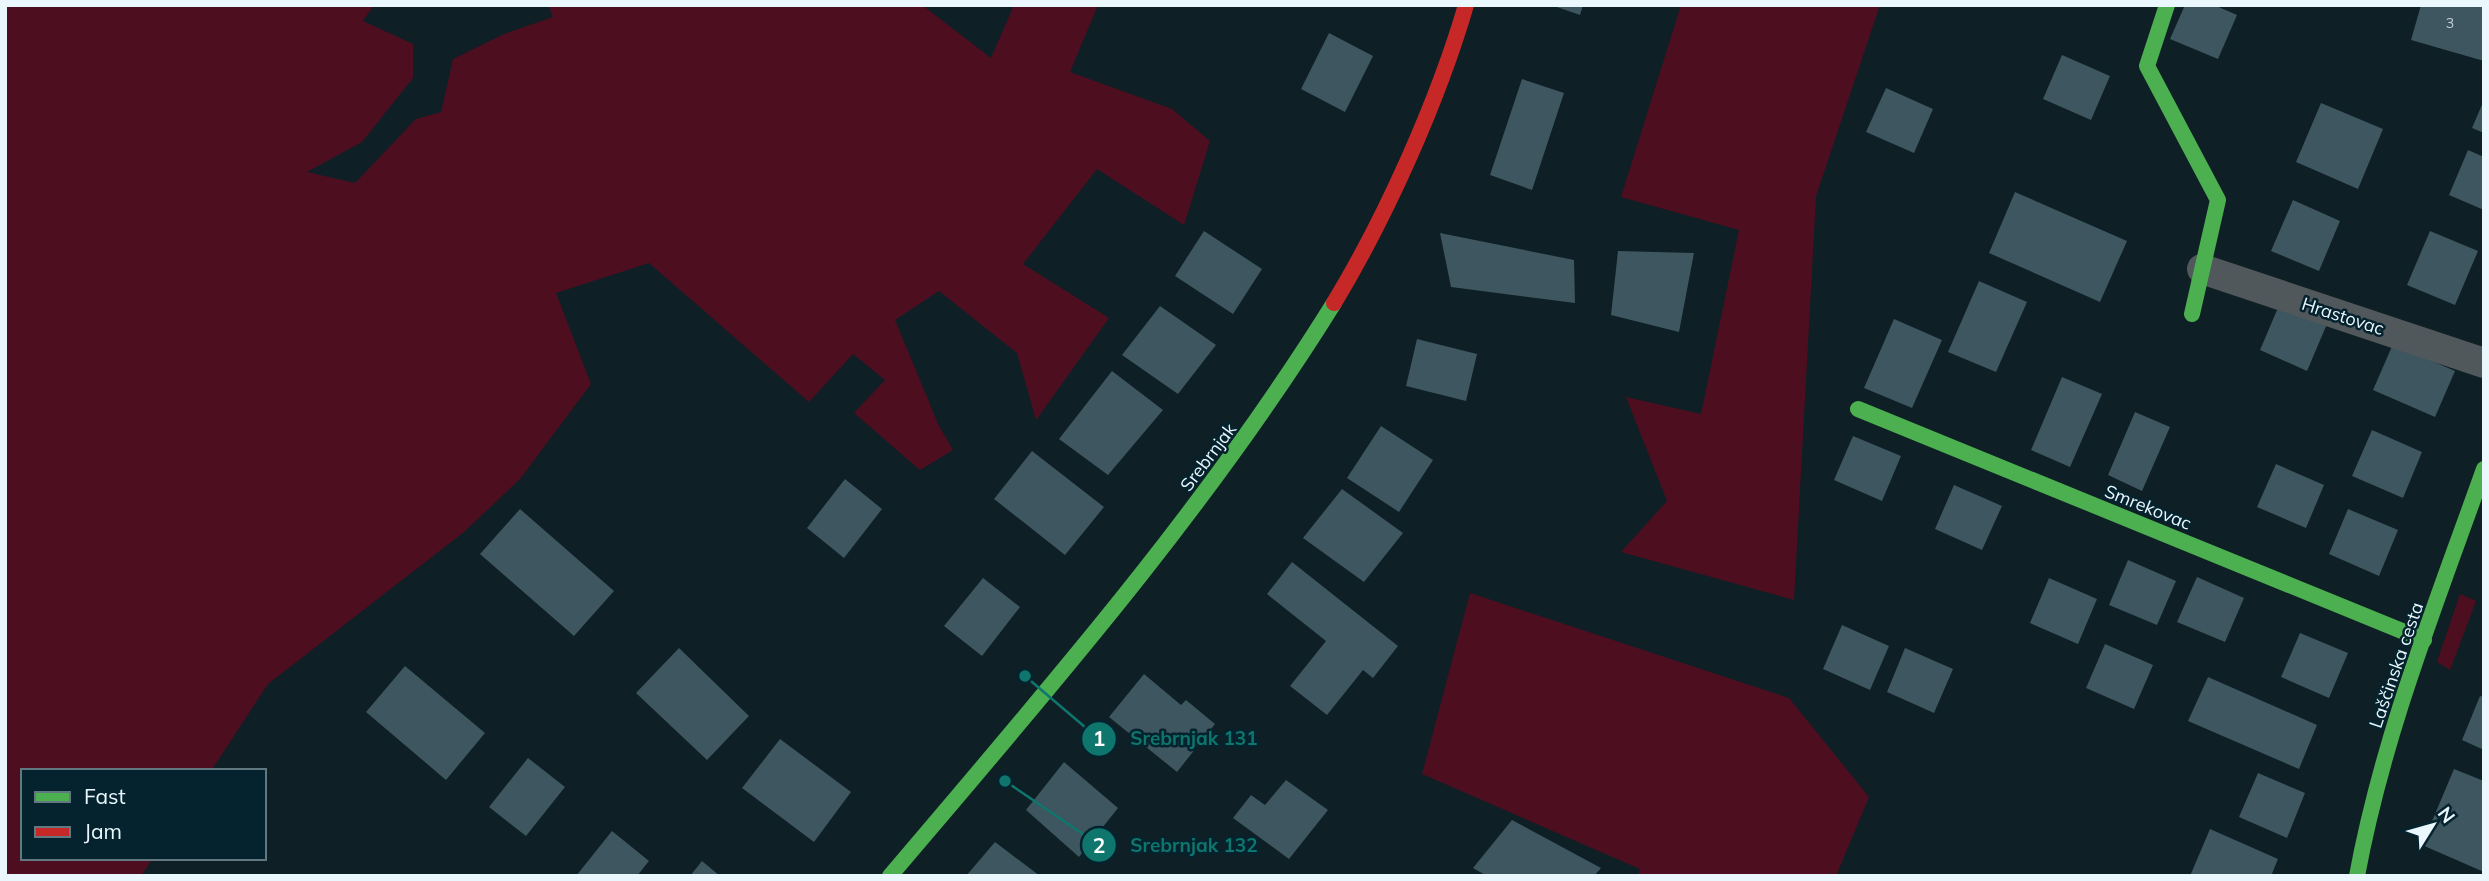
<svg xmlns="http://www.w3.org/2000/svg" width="2489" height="881" viewBox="0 0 2489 881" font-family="Mulish,sans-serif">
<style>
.green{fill:#4d0f20}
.building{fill:#3d565f}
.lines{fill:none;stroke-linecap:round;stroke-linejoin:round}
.street{stroke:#51585b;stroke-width:30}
.fast{stroke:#4caf50;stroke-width:16}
.jam{stroke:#c62828;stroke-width:16}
.labels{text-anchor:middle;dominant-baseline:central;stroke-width:5;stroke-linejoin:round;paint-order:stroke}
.number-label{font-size:14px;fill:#bfcfd6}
.street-label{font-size:18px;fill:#eaf7fd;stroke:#05232e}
.leader{fill:none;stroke:#0f766e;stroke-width:2.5}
.callout-dot{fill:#0f766e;stroke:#05232e;stroke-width:2.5}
.mark-label{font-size:21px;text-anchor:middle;font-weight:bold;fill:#fff}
.callout-label{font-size:19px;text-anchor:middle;font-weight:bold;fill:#0f766e;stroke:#05232e;stroke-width:5;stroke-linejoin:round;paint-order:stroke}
</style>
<rect width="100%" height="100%" fill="#0e1f25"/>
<!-- green -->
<path class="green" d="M5 5H374L363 21 413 44V78L362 142 307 172 355 183 416 119 441 112 453 59 504 34 553 17 548 5H922L991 58 1014 5H1098L1070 72 1172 109 1210 141 1184 225 1097 169 1023 264 1109 318 1036 420 1017 353 939 291 895 320 939 426 953 450 920 470 854 413 885 380 853 354 809 402 649 263 556 293 591 384 520 479 464 532 268 684 211 771H23V858H153L141 876H5Z
M1681 5H1880L1816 196 1794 600 1621 552 1667 501 1626 397 1701 414 1739 230 1621 197Z
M1470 593 1789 698 1869 797 1836 876H1638L1640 869 1422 774Z
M2460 594 2476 601 2450 670 2437 662Z"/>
<!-- building -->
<path class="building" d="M1551 5H1583L1580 15Z
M2185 5H2214L2237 15 2218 59 2170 39Z
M2421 5H2484V61L2411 40Z
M1329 33 1373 56 1345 112 1301 89Z
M2062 55 2110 76 2091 120 2043 99Z
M1522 79 1564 93 1532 190 1490 175Z
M1886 88 1933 109 1914 153 1866 132Z
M2484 100V133L2472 128Z
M2321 103 2383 129 2358 189 2296 162Z
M2468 150 2484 157V210L2449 195Z
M2015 192 2127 241 2100 302 1989 253Z
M2293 200 2340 221 2319 271 2271 251Z
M1204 231 1262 269 1233 314 1175 276Z
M2430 231 2478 251 2455 305 2407 285Z
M1440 233 1574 260 1575 303 1451 287Z
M1618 251 1694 253 1679 332 1611 315Z
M1979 281 2027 302 1996 372 1948 352Z
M2280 303 2327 324 2307 371 2260 350Z
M1160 306 1216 345 1178 394 1122 355Z
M1894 319 1942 340 1912 408 1864 388Z
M1417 339 1477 354 1466 401 1406 386Z
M2393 344 2455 371 2435 417 2373 390Z
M1112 371 1163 410 1108 475 1059 439Z
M2062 377 2102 394 2070 467 2031 450Z
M2135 412 2170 427 2142 491 2108 475Z
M1381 426 1433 460 1399 512 1347 478Z
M2372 430 2422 452 2403 498 2352 476Z
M1853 436 1901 456 1882 501 1834 480Z
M1032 451 1104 507 1065 555 994 499Z
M2276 464 2324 485 2306 528 2257 507Z
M845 479 882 509 844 558 807 528Z
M1954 485 2002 506 1982 550 1935 529Z
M1342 489 1403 533 1364 582 1303 538Z
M520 509 614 591 574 636 480 554Z
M2348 509 2398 530 2379 576 2329 554Z
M2128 560 2176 581 2157 625 2109 605Z
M1292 562 1398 646 1373 678 1363 670 1327 715 1290 686 1326 641 1267 594Z
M2197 577 2244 598 2225 642 2177 622Z
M983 578 1020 607 982 656 944 626Z
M2049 578 2097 599 2078 644 2030 623Z
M1842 625 1889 646 1870 690 1823 669Z
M2300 633 2348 653 2329 698 2281 677Z
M2105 644 2153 665 2134 709 2086 688Z
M679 648 749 716 707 760 636 693Z
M1905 648 1953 669 1934 713 1887 692Z
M405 666 485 733 446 780 366 712Z
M1144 674 1181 705 1186 700 1215 724 1177 772 1109 717Z
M2208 677 2317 725 2299 769 2188 721Z
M2480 696 2484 697V750L2462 740Z
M780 739 851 792 814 842 742 788Z
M528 758 565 787 526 836 489 807Z
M1064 762 1118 808 1079 857 1026 810Z
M2454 769 2484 781V872L2422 845Z
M2258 773 2305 793 2287 838 2239 817Z
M1286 780 1328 810 1289 859 1233 818 1251 795 1265 805Z
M1512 820 1601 868 1594 876H1487L1473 868Z
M2210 829 2278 859 2271 876H2190Z
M612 831 649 861 637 876H576Z
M995 842 1040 876H966Z
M702 861 720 876H690Z"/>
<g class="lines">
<!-- street -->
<path class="street" d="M2202 269 2484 363"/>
<!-- fast -->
<path class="fast" d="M2167 5 2147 66 2218 200 2192 314
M1858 409 2424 640
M890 876C1047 691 1206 509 1334 303
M2357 876C2383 735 2436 604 2484 469"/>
<!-- jam -->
<path class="jam" d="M1334 303C1386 217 1438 101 1466 5"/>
</g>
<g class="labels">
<!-- number labels -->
<g class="number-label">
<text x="2450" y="23">3</text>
</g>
<!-- street labels -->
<g class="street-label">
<text transform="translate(2343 316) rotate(18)">Hrastovac</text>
<text transform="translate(1208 457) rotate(-53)">Srebrnjak</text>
<text transform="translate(2148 507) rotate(22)">Smrekovac</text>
<text transform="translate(2396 665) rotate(-71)">Laščinska cesta</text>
</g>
</g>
<!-- callouts -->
<path class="leader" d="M1025 676L1099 739M1005 781L1099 845"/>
<g class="callout-dot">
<circle cx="1025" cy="676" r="7"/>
<circle cx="1005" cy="781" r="7"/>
<circle cx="1099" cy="739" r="18"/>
<circle cx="1099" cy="845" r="18"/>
</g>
<g class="mark-label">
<text x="1099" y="746">1</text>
<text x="1099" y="853">2</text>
</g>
<g class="callout-label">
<text x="1194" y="745">Srebrnjak 131</text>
<text x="1194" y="852">Srebrnjak 132</text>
</g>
<!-- border -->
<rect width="2489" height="881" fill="none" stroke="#eaf7fd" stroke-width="14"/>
<!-- legend -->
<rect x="21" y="769" width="245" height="91" fill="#05232e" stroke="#617881" stroke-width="2"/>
<rect x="35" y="792" width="35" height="10" fill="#4caf50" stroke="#617881" stroke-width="2"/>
<text x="84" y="804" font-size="21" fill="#eaf7fd">Fast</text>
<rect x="35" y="827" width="35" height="10" fill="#c62828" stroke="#617881" stroke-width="2"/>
<text x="84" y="839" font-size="21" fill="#eaf7fd">Jam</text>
<!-- north arrow -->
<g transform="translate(2433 825) rotate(53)" stroke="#05232e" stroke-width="5" paint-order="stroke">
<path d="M0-5L12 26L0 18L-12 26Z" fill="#eaf7fd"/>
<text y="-10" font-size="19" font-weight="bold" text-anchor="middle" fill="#eaf7fd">N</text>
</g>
</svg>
